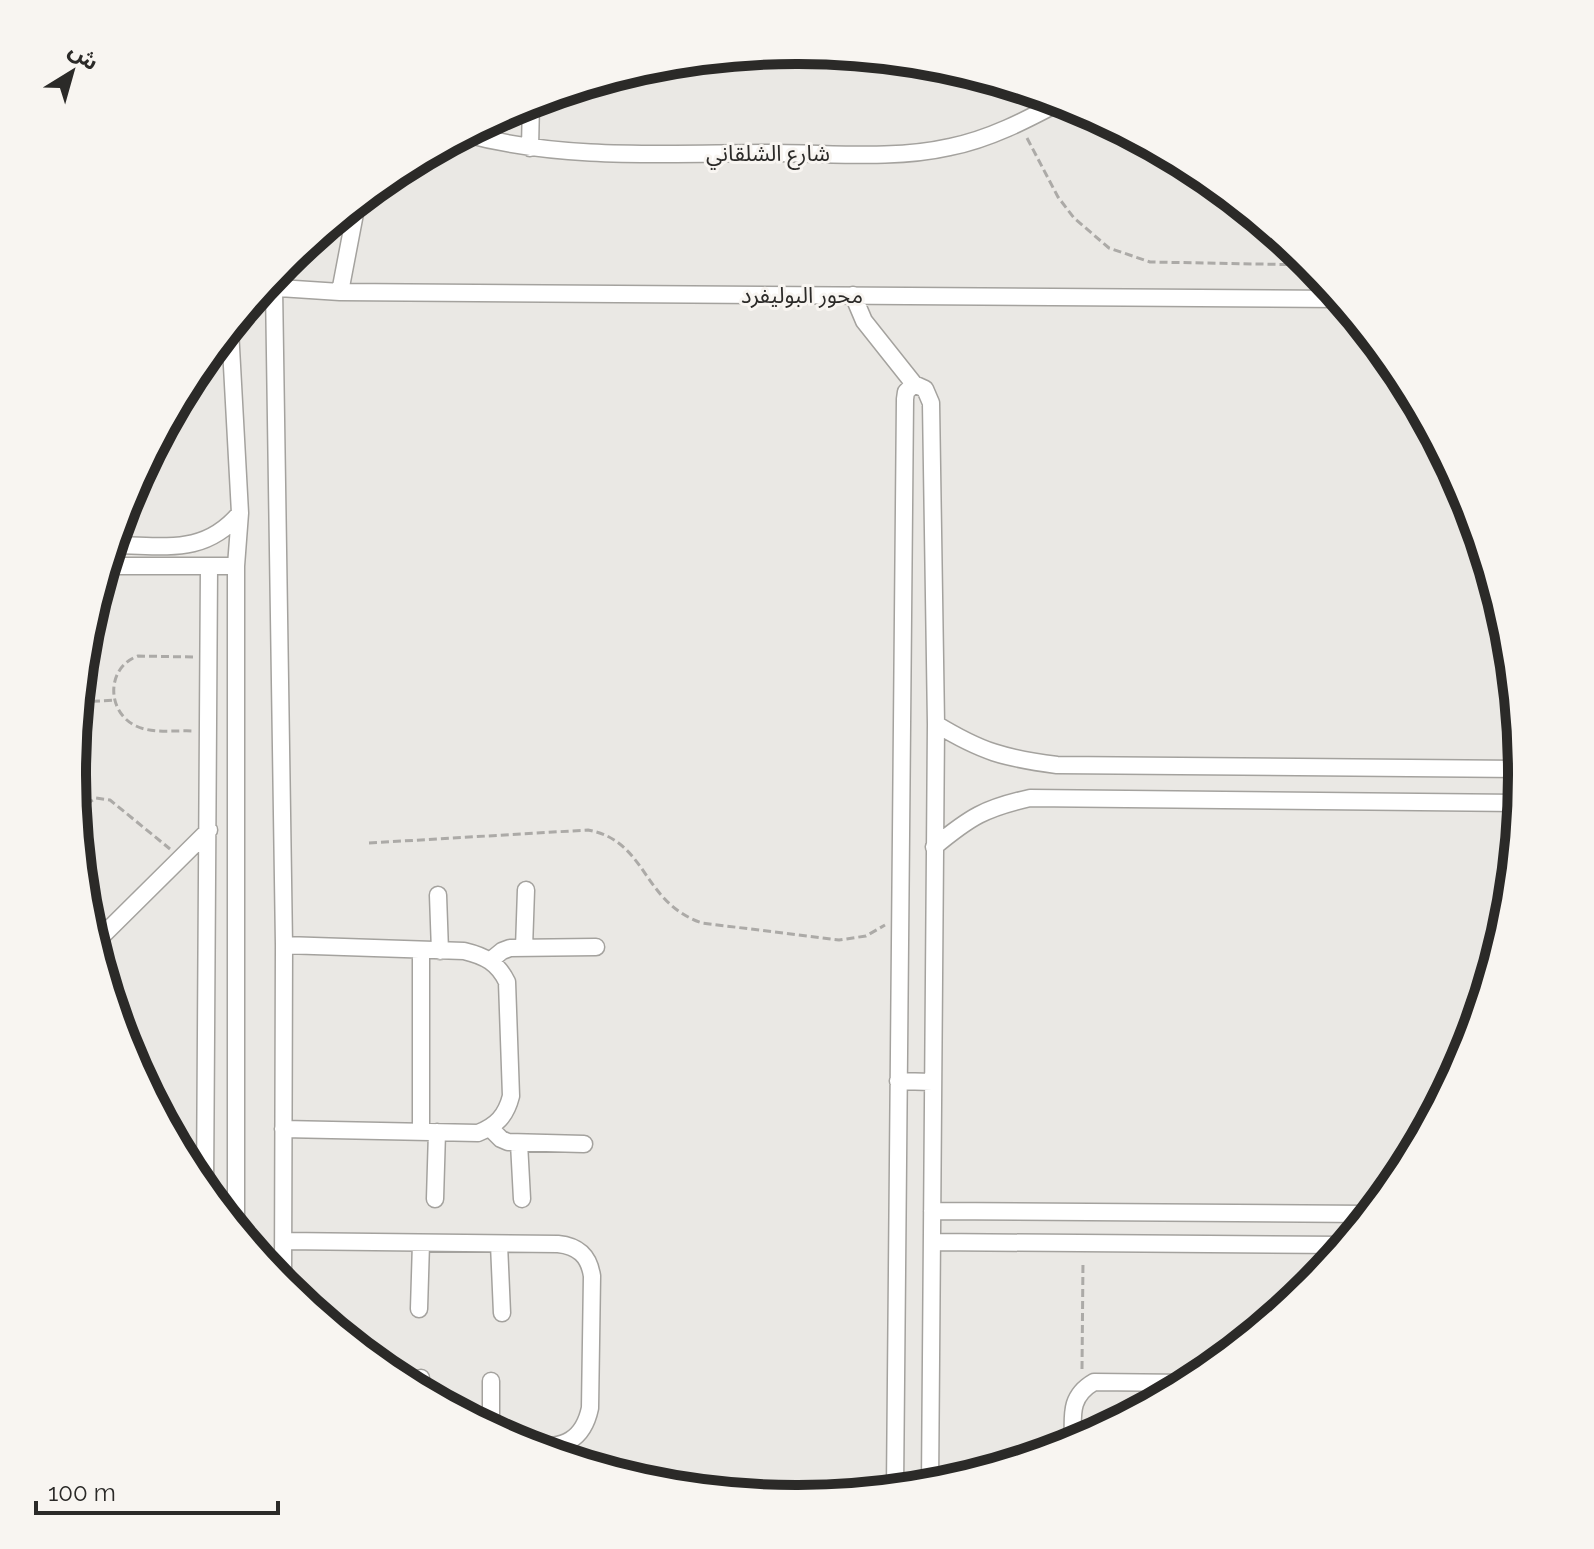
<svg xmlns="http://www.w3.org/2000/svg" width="1594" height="1549" viewBox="0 0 1594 1549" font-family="Raleway,'Noto Sans Arabic',sans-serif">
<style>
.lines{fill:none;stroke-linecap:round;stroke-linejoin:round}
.minor-casing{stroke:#a4a29e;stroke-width:19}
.path{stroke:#acaaa7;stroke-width:3;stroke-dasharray:8 4;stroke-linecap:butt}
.minor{stroke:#fff;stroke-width:16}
.labels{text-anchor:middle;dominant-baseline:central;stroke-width:6;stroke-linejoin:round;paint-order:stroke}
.street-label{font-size:22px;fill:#2b2a28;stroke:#f8f5f1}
.rim{fill:none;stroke:#2b2a28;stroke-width:10}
</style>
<rect width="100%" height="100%" fill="#eae8e4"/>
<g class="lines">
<defs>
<path id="minor" d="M466 134C565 161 672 153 774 153 831 153 893 160 950 147 990 139 1026 120 1062 101
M530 148 531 102
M264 287 340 292 1340 299
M274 287 284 945 283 1285
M340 292 357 203
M853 295 864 321 914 384 925 389 931 403 936 724 930 1486
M230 329 240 513 236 566V1227
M113 545C164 545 204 556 240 513
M107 566H236
M936 724C982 752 1004 758 1057 765L1521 769
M934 847C970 817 985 808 1030 798L1519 803
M438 895 440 951
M95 943 209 830
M524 948 526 890
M421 950V1131
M491 960 502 951 510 948 596 947
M898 1081 932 1082
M490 1128 501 1139 508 1142 584 1144
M283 1129 478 1133C496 1126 506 1116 511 1096L507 982C498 963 485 956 464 951L284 945
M519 1143 522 1199
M205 1190 209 567
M435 1199 437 1132
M932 1211 1369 1214
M283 1241 558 1244C578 1246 589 1256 592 1276L590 1408C583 1441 564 1447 532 1448
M932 1242 1344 1245
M499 1244 502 1313
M419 1309 421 1243
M421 1378V1391
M491 1381V1428
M1073 1444C1073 1417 1068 1397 1094 1382L1189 1383
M895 1489 905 399 906 392 914 384"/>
</defs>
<!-- minor casing -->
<use href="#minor" class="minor-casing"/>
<!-- path -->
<path class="path" d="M1027 138 1058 197 1074 218 1109 248 1150 262 1312 265
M193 657 138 656C106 667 106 712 136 726 153 734 176 730 194 731
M80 702 116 700
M76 811 96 798 110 800 170 849
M369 843 588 830C648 841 641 902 702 923L839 940 866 936 885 925
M1082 1369 1083 1261"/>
<!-- minor -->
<use href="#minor" class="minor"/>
</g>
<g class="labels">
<!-- street labels -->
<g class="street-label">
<text x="768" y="153">شارع الشلقاني</text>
<text x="802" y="295">محور البوليفرد</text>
</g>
</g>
<!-- crop -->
<path d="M0 0H1594V1549H0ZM796 64H798A710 710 0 0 1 1508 774V775A710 710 0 0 1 798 1485H796A710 710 0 0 1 86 775V774A710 710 0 0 1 796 64Z" fill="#f8f5f1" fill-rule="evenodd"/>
<path class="rim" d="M796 64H798A710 710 0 0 1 1508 774V775A710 710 0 0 1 798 1485H796A710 710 0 0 1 86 775V774A710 710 0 0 1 796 64Z"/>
<!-- north arrow -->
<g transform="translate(72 72) rotate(37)" stroke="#f8f5f1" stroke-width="6" paint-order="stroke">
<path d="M0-6L14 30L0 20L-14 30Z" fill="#2b2a28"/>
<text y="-12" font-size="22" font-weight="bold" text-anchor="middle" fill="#2b2a28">ش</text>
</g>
<!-- scale -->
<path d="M36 1501v12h242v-12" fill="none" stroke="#2b2a28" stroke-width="4"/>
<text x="48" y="1501" font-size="24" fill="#2b2a28" stroke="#f8f5f1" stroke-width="6" paint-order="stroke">100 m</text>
</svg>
